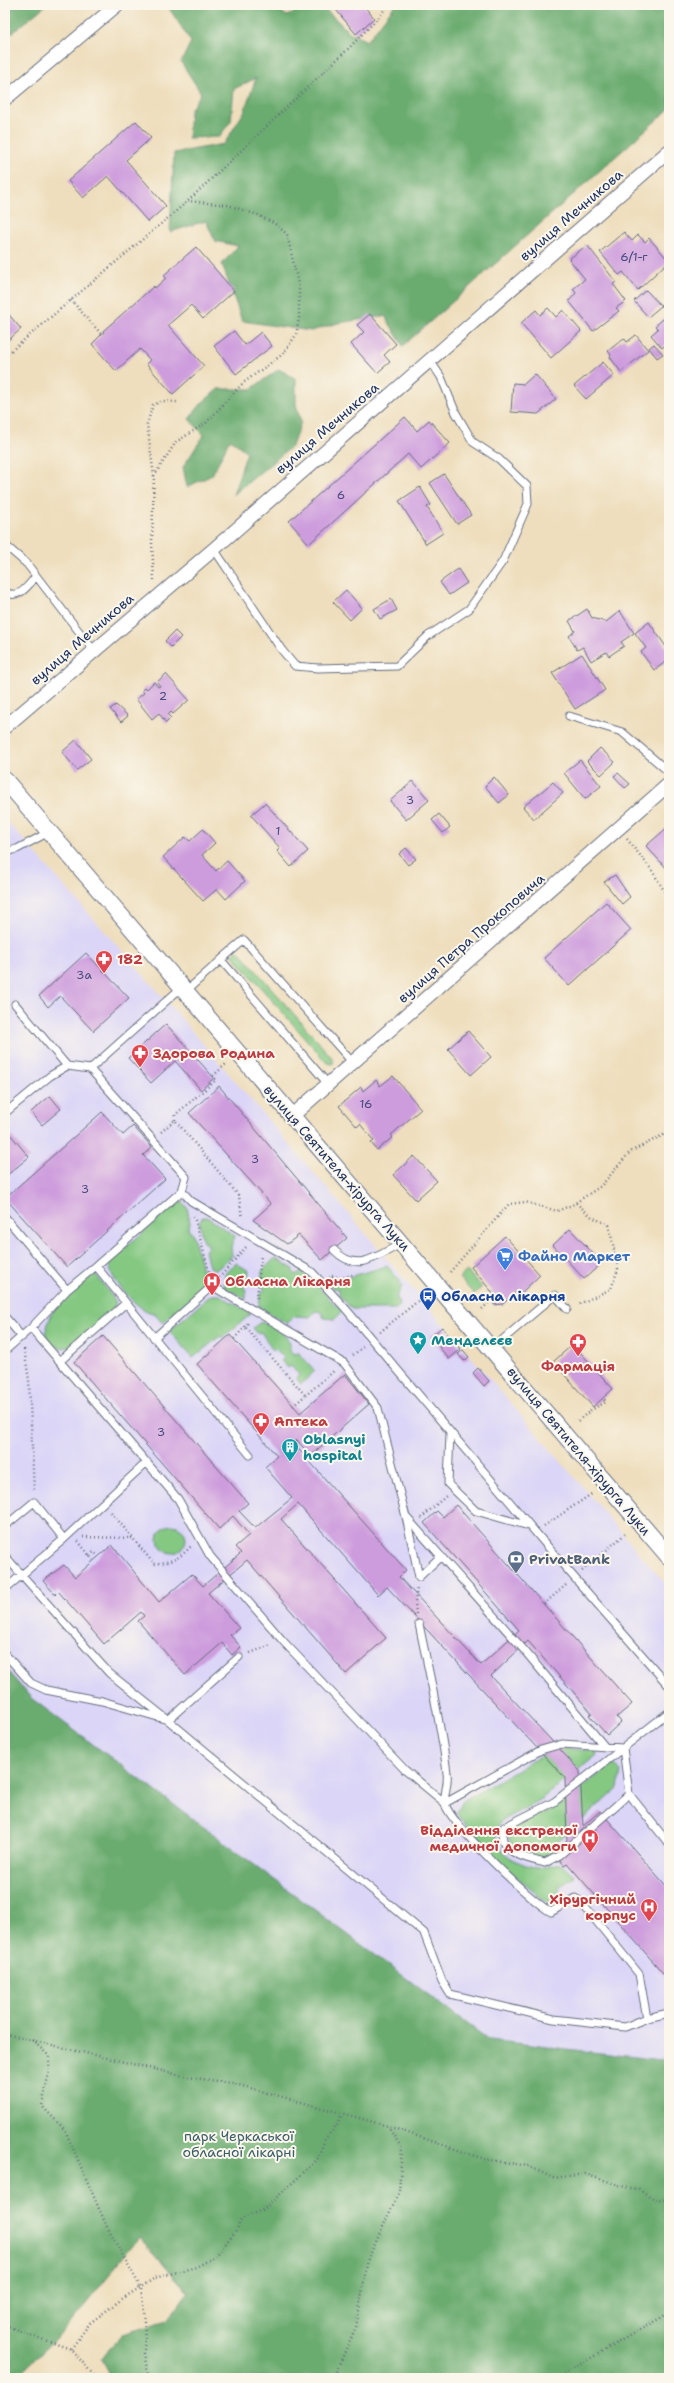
<svg xmlns="http://www.w3.org/2000/svg" width="674" height="2383" viewBox="0 0 674 2383" font-family="'Shantell Sans',sans-serif">
<style>
.built{fill:#dbd6f7}
.green{fill:#84c882;stroke:#507c70}
.forest{fill:#6bac70;stroke:#436e67}
.building{fill:#cd9cdd}
.lines{fill:none;stroke-linecap:round;stroke-linejoin:round}
.service-casing{stroke:#656c7f;stroke-width:9}
.minor-casing{stroke:#656c7f;stroke-width:15}
.tertiary-casing{stroke:#656c7f;stroke-width:18}
.path{stroke:#656c7f;stroke-width:2.5;stroke-dasharray:1 3;stroke-linecap:butt}
.service{stroke:#fff;stroke-width:7}
.minor{stroke:#fff;stroke-width:13}
.tertiary{stroke:#fff;stroke-width:16}
.labels{text-anchor:middle;dominant-baseline:central;stroke-width:4;stroke-linejoin:round;paint-order:stroke}
.number-label{font-size:12px;fill:#484a7e}
.street-label{font-size:14px;fill:#1b2f5e;stroke:#fbf7ec}
.health-label{font-size:14px;font-weight:bold;fill:#be3a42;stroke:#fbf7ec;text-anchor:start}
.shop-label{font-size:14px;font-weight:bold;fill:#366cbe;stroke:#fbf7ec;text-anchor:start}
.transit-label{font-size:14px;font-weight:bold;fill:#164399;stroke:#fbf7ec;text-anchor:start}
.culture-label{font-size:14px;font-weight:bold;fill:#0d838f;stroke:#fbf7ec;text-anchor:start}
.service-label{font-size:14px;font-weight:bold;fill:#4e5e75;stroke:#fbf7ec;text-anchor:start}
.park-label{font-size:14px;fill:#3a5d69;stroke:#fbf7ec}
</style>
<rect width="100%" height="100%" fill="#fbf7ec"/>
<filter id="ink" filterUnits="userSpaceOnUse"><feTurbulence type="fractalNoise" baseFrequency=".025" numOctaves="2"/><feDisplacementMap in="SourceGraphic" scale="8" xChannelSelector="R" yChannelSelector="G"/><feConvolveMatrix kernelMatrix="1 2 1 2 8 2 1 2 1" color-interpolation-filters="sRGB"/></filter>
<filter id="wash" filterUnits="userSpaceOnUse"><feTurbulence type="fractalNoise" baseFrequency=".012" numOctaves="4" result="noise"/><feDisplacementMap in="SourceGraphic" scale="16" xChannelSelector="R" yChannelSelector="G"/><feGaussianBlur stdDeviation="0.9" result="paint"/><feColorMatrix in="noise" values="0 0 0 0 0 0 0 0 0 0 0 0 0 0 0 0 0 1.4 0 .05"/><feComposite in="paint" operator="in"/></filter>
<g filter="url(#wash)">
<rect width="100%" height="100%" fill="#eedebd"/>
<!-- built -->
<path class="built" d="M5 819 168 1003 669 1588V2061L489 2040 31 1698 5 1668Z"/>
<!-- green -->
<path class="green" d="M237 950 240 952 333 1059V1064L327 1063 234 957 233 954Z
M180 1200 187 1207 190 1223 188 1229 192 1232C197 1250 203 1270 205 1287L162 1323 154 1313C139 1313 107 1277 109 1262Z
M202 1217H207L235 1236 231 1247 232 1256 216 1270 209 1267 205 1251 209 1245 203 1242 199 1223Z
M275 1258 292 1268 294 1274H299L300 1272 308 1276 342 1312 335 1319 324 1318 321 1312 315 1311 310 1317 295 1316 287 1324 259 1307 260 1294 265 1290 261 1285 262 1271Z
M236 1263 249 1271 247 1282 243 1285 246 1291V1299L224 1287C226 1270 222 1276 236 1263Z
M387 1266 401 1282 399 1283 402 1286 397 1297 399 1306 396 1309H352L339 1295V1289L332 1288 326 1281 328 1276 342 1279Z
M467 1271 482 1287 474 1294 459 1278Z
M95 1273 116 1302 112 1312 71 1346C59 1351 49 1345 45 1333L52 1312Z
M211 1295H220L251 1314 222 1338 220 1336 193 1358 169 1331Z
M262 1321 282 1333 290 1342V1351L294 1354 299 1353 315 1371 301 1384 296 1378 299 1375 291 1366 288 1368 281 1361 284 1358 276 1349 273 1351 261 1332 258 1334 253 1328Z
M158 1539a14 14 0 1 1 28 0a14 14 0 1 1-28 0Z
M561 1748 596 1751 597 1755 536 1803 500 1821 497 1829 496 1842 509 1858 526 1865 539 1868 561 1864 575 1877 560 1886 558 1894 551 1904C538 1900 459 1824 457 1812L463 1801 537 1758Z
M613 1763 621 1771 618 1788 555 1844 557 1846 551 1851 552 1854C538 1860 525 1856 513 1847 506 1838 508 1832 515 1825L560 1805Z"/>
<!-- forest -->
<path class="forest" d="M5 5H46L5 39Z
M167 5H272L287 16 309 5H321L349 32 367 41 395 5H669V109L403 346 385 316 338 323 311 331 242 321 222 264 238 246 215 241 206 221 170 232 174 153 224 144 244 112 256 78 234 89 231 121 219 137 188 138 190 111 201 93 181 62 191 42Z
M279 369 296 379V404L301 422 292 446 233 495 247 452 230 439 212 475 187 487 183 467 204 435 189 419 202 403 218 389H251Z
M5 1668 31 1698 489 2040 669 2061V2378H111L101 2359 122 2334 167 2321 188 2292 139 2237 66 2329 22 2372 5 2377Z"/>
<g id="blocks">
<!-- building -->
<path class="building" d="M332 5H363L374 18 356 34Z
M136 121 151 138 126 160 166 206 148 222 108 176 83 198 68 181Z
M624 232 632 241 638 235 645 242 649 238 669 261 638 290 623 272 619 275 600 252Z
M587 245 616 282 613 284 626 301 616 308 619 311 593 331 569 301 576 293 573 289 585 279 569 259Z
M196 247 234 291 203 319 191 305 168 325 204 366 173 394 146 364 150 360 140 349 116 371 92 344 104 332 103 331 154 286 155 288 166 278 164 275Z
M646 290 661 306 648 317 634 301Z
M548 308 556 317 563 310 581 331 551 358 521 323 536 310 540 315Z
M5 310 21 329 5 343Z
M370 314 396 344 384 355 390 362 377 373 351 344 364 332 357 325Z
M669 314V342L662 348 651 335 658 329 655 326Z
M234 331 245 345 261 332 272 346 236 374 214 346Z
M636 335 648 350 621 372 610 357 611 355 608 351 624 338 627 342Z
M654 344 663 354 657 358 649 348Z
M603 362 614 375 586 399 574 386Z
M535 374 556 399 538 414 511 412 513 383 524 384Z
M405 417 417 431 429 420 450 443 421 469 408 454 309 544 289 521Z
M444 474 471 515 457 524 430 483Z
M420 487 431 505 427 507 443 533 426 544 399 501Z
M458 569 467 583 449 595 440 582Z
M346 590 362 608 350 620 333 602Z
M391 599 397 610 380 619 374 609Z
M587 609 592 618 606 622 620 611 634 633 621 642 624 646 609 656 606 652 591 661 583 647 577 650 569 636 575 631 569 621Z
M649 622 669 651V660L654 670 641 652 646 648 635 633Z
M175 631 181 637 171 647 165 641Z
M582 654 605 690 575 709 552 673Z
M166 674 189 700 173 714 171 712 168 715 171 718 166 723 159 713 152 719 136 699 144 693 142 690 145 687 147 689 154 682 158 687 160 686 157 682Z
M116 705 128 716 121 722 110 709Z
M76 740 91 759 77 770 62 752Z
M600 748 615 762 601 775 587 761Z
M580 760 601 786 585 799 564 773Z
M618 773 630 784 625 788 614 776Z
M494 777 509 795 499 803 485 786Z
M413 781 429 800 406 820 390 801Z
M553 782 563 793 534 819 523 807Z
M265 803 308 851 291 867 277 851 280 848 251 815Z
M439 814 450 827 443 833 432 820Z
M669 826V871L646 846Z
M203 829 215 843 202 855 216 871 227 861 245 881 226 899 217 889 203 901 163 857 185 837 190 841Z
M406 848 416 859 408 865 399 854Z
M615 875 630 897 622 904 604 882Z
M606 902 631 930 569 986 544 958Z
M86 953 129 998 93 1031 60 996 48 1007 39 996Z
M166 1024 214 1078 201 1090 175 1061 151 1083 128 1058Z
M468 1031 491 1057 471 1075 448 1049Z
M393 1076 421 1109 391 1135 393 1137 377 1150 371 1143 374 1141 360 1124 357 1127 339 1106 361 1087 363 1091 376 1080 380 1086Z
M219 1086 347 1238 322 1260 299 1235 287 1244 253 1220 271 1204 189 1113Z
M50 1096 61 1109 42 1125 31 1112Z
M102 1112 123 1135 133 1126 152 1147 143 1155 165 1179 67 1267 5 1198Z
M10 1134 29 1157 5 1177V1138Z
M414 1156 437 1181 416 1200 393 1175Z
M570 1229 602 1263 584 1279 553 1245Z
M505 1236 540 1275 520 1294 517 1291 503 1304 494 1305 492 1292 471 1267Z
M442 1327 450 1337 439 1346 430 1337Z
M230 1335 300 1413 345 1374 369 1404 310 1456 297 1440 294 1444 406 1570 399 1577 481 1665 519 1630 424 1523 437 1511 443 1517 456 1505 632 1704 617 1717 621 1722 607 1735 589 1715 592 1713 528 1641 491 1676 580 1771 583 1826 600 1811 669 1889V1980L567 1863 564 1865 553 1852 567 1840 565 1778 387 1587 378 1595 298 1504 281 1519 386 1638 346 1674 247 1560 208 1593 239 1628 230 1635 241 1647 232 1655 222 1643 185 1675 138 1621 144 1616 141 1612 104 1644 58 1591 55 1594 43 1581 64 1565 75 1577 112 1545 159 1602 192 1574 203 1586 241 1553 235 1547 249 1535 233 1516 219 1529 74 1362 103 1336 248 1503 239 1511 255 1528 292 1498 265 1467 277 1456 197 1364Z
M451 1337 461 1349 449 1359 439 1347Z
M573 1344 613 1389 593 1407 553 1362Z
M463 1350 469 1357 464 1361 458 1354Z
M478 1368 489 1381 484 1386 473 1373Z"/>
</g>
</g>
<g filter="url(#ink)">
<use href="#blocks" fill-opacity="0" stroke="#656c7f" stroke-width="1"/>
<g class="lines">
<defs>
<path id="service" d="M5 545 27 564 94 651
M214 549 281 649 295 666 318 668 397 666 428 636 469 609 503 561 528 504 527 486 499 459 473 442 456 413 441 377 429 359
M5 592C19 600 28 586 36 576
M569 716 622 732 669 772
M5 852 17 849 49 832
M221 960 244 940 353 1063
M186 991 221 960 328 1084
M15 1004 67 1066
M90 1069 182 987
M5 1113 50 1076 67 1066 90 1069 186 1177 182 1191 96 1266
M182 1191 191 1201 312 1272 345 1308 565 1567 669 1686
M5 1217 67 1290
M334 1250C357 1274 377 1256 402 1243
M5 1317 22 1337
M154 1338 212 1286 344 1363 378 1408 406 1517 419 1577
M493 1348 555 1295 567 1309
M5 1351 31 1328
M60 1361 126 1303
M450 1433 448 1484 476 1511 529 1526
M250 1455 96 1266 67 1290 31 1328 178 1499 210 1556 283 1641 405 1770 445 1803 541 1750 562 1744 623 1748 669 1712
M407 1518 524 1650 605 1747
M5 1526 34 1502 64 1539 5 1589
M64 1539 147 1462
M5 1556 109 1673 168 1720 239 1657
M419 1577 441 1556
M5 1654 31 1683 46 1690 102 1701 168 1720 424 1933 442 1981 450 1994 554 2019 625 2027 647 2018 639 1974 580 1901 575 1898 551 1912C531 1902 451 1824 445 1804 443 1795 449 1783 447 1773 441 1723 429 1673 419 1624
M623 1748 629 1794 560 1855 545 1863C528 1859 494 1852 504 1827L554 1802Z
M629 1794 669 1844
M647 2018 669 2013"/>
<path id="minor" d="M5 99 117 5
M5 727 214 549 669 151
M292 1116 669 784"/>
<path id="tertiary" d="M5 780 669 1557"/>
</defs>
<!-- service casing -->
<use href="#service" class="service-casing"/>
<!-- minor casing -->
<use href="#minor" class="minor-casing"/>
<!-- tertiary casing -->
<use href="#tertiary" class="tertiary-casing"/>
<!-- path -->
<path class="path" d="M71 300 102 335
M5 356 188 201 348 49 381 15 387 5
M154 476 176 442 206 423 243 383 283 354 296 335 299 318V288L287 234 275 224 258 215 228 205 188 201
M154 580 152 543 154 476 147 424 153 405 163 401 177 402
M627 839 651 869 669 899
M175 1120V1115L216 1080 213 1076 227 1063
M161 1132 175 1120 239 1196 242 1218
M576 1203 592 1217 609 1225 618 1269 611 1289 577 1305
M194 1216 210 1275
M450 1272 509 1204 525 1202 557 1211 572 1205 601 1186 630 1152 669 1132
M332 1276 342 1278 355 1274
M219 1278 246 1247
M257 1298 261 1255
M482 1309 493 1299
M246 1328 305 1395
M380 1332 424 1296
M234 1339 249 1322
M24 1349 29 1380 34 1492
M353 1355 363 1347
M293 1406 335 1370
M578 1421 591 1410 606 1402 603 1398
M111 1512 154 1564C171 1562 180 1559 191 1546
M421 1518 446 1496
M544 1526 593 1493
M83 1537 132 1538
M78 1541 93 1560
M89 1555 94 1552 98 1556
M582 1571 625 1534
M544 1604 566 1585
M416 1614 415 1603 417 1588
M250 1653 271 1645
M5 2034 188 2077 232 2083 388 2126 484 2159 528 2166 553 2178 585 2174 631 2189H639L654 2199 669 2200
M32 2040 49 2056V2072L42 2106 65 2130 107 2227 141 2288 145 2321 144 2353 149 2378
M5 2325 27 2334 71 2349 96 2378
M71 2349 90 2323 122 2299 155 2278 196 2267 215 2257 237 2229 241 2219 264 2209 317 2160 325 2139 336 2126 342 2114
M333 2378 356 2327 368 2259 399 2192 402 2148 388 2127
M556 2378 669 2313"/>
<!-- service -->
<use href="#service" class="service"/>
<!-- minor -->
<use href="#minor" class="minor"/>
<!-- tertiary -->
<use href="#tertiary" class="tertiary"/>
</g>
</g>
<!-- icons -->
<defs>
<symbol id="pharmacy-pin" viewBox="-11 -11 22 30"><path d="M0 17L-7.5 6A9.5 9.5 0 1 1 7.5 6Z" fill="#e0444e" stroke="#fbf7ec"/><path d="M-2-6h4v4h4v4h-4v4h-4v-4h-4v-4h4Z" fill="#fff"/></symbol>
<symbol id="supermarket-pin" viewBox="-11 -11 22 30"><path d="M0 17L-7.5 6A9.5 9.5 0 1 1 7.5 6Z" fill="#3f7fe0" stroke="#fbf7ec"/><path d="M-6-5.5h2.5l.6 2H6L4.5 2H-2.5L-4.4-4H-6ZM-1.5 3.2a1.3 1.3 0 1 0 .1 0ZM3 3.2a1.3 1.3 0 1 0 .1 0Z" fill="#fff"/></symbol>
<symbol id="hospital-pin" viewBox="-11 -11 22 30"><path d="M0 17L-7.5 6A9.5 9.5 0 1 1 7.5 6Z" fill="#e0444e" stroke="#fbf7ec"/><path d="M-5-5h3v3.5h4V-5h3V5h-3V1.5h-4V5h-3Z" fill="#fff"/></symbol>
<symbol id="bus-pin" viewBox="-11 -11 22 30"><path d="M0 17L-7.5 6A9.5 9.5 0 1 1 7.5 6Z" fill="#1a4fb4" stroke="#fbf7ec"/><path d="M-5-6H5V4H4V6H2V4H-2V6H-4V4H-5ZM-3.5-4V0h7V-4ZM-3.5 1.2v1.5H-2V1.2ZM2 1.2v1.5H3.5V1.2Z" fill="#fff"/></symbol>
<symbol id="sight-pin" viewBox="-11 -11 22 30"><path d="M0 17L-7.5 6A9.5 9.5 0 1 1 7.5 6Z" fill="#0f9aa8" stroke="#fbf7ec"/><path d="M0-6L1.8-2.2L6-1.7L2.9 1.2L3.7 5.4L0 3.3L-3.7 5.4L-2.9 1.2L-6-1.7L-1.8-2.2Z" fill="#fff"/></symbol>
<symbol id="building-pin" viewBox="-11 -11 22 30"><path d="M0 17L-7.5 6A9.5 9.5 0 1 1 7.5 6Z" fill="#0f9aa8" stroke="#fbf7ec"/><path d="M-4-6H4V6H1V3H-1V6H-4ZM-2.5-4.3h1.7v1.8h-1.7ZM.8-4.3h1.7v1.8H.8ZM-2.5-1h1.7V.8h-1.7ZM.8-1h1.7V.8H.8Z" fill="#fff"/></symbol>
<symbol id="bank-pin" viewBox="-11 -11 22 30"><path d="M0 17L-7.5 6A9.5 9.5 0 1 1 7.5 6Z" fill="#5c6f8a" stroke="#fbf7ec"/><path d="M-6-4H6V4H-6ZM0-2.3a2.3 2.3 0 1 0 0 4.6a2.3 2.3 0 1 0 0-4.6Z" fill="#fff"/></symbol>
</defs>
<g fill-rule="evenodd">
<use href="#pharmacy-pin" x="94" y="949" width="20" height="27"/>
<use href="#pharmacy-pin" x="130" y="1043" width="20" height="27"/>
<use href="#supermarket-pin" x="495" y="1246" width="20" height="27"/>
<use href="#hospital-pin" x="202" y="1271" width="20" height="27"/>
<use href="#bus-pin" x="418" y="1286" width="20" height="27"/>
<use href="#sight-pin" x="408" y="1330" width="20" height="27"/>
<use href="#pharmacy-pin" x="568" y="1332" width="20" height="27"/>
<use href="#pharmacy-pin" x="251" y="1411" width="20" height="27"/>
<use href="#building-pin" x="280" y="1437" width="20" height="27"/>
<use href="#bank-pin" x="506" y="1549" width="20" height="27"/>
<use href="#hospital-pin" x="580" y="1828" width="20" height="27"/>
<use href="#hospital-pin" x="639" y="1897" width="20" height="27"/>
</g>
<g class="labels">
<!-- number labels -->
<g class="number-label">
<text x="634" y="257">6/1-г</text>
<text x="341" y="495">6</text>
<text x="163" y="696">2</text>
<text x="410" y="800">3</text>
<text x="278" y="831">1</text>
<text x="84" y="975">3а</text>
<text x="366" y="1104">16</text>
<text x="255" y="1159">3</text>
<text x="85" y="1189">3</text>
<text x="161" y="1432">3</text>
</g>
<!-- street labels -->
<g class="street-label">
<text transform="translate(571 215) rotate(-41)">вулиця Мечникова</text>
<text transform="translate(327 428) rotate(-41)">вулиця Мечникова</text>
<text transform="translate(82 639) rotate(-41)">вулиця Мечникова</text>
<text transform="translate(471 938) rotate(-41)">вулиця Петра Прокоповича</text>
<text transform="translate(337 1168) rotate(49)">вулиця Святителя-хірурга Луки</text>
<text transform="translate(579 1451) rotate(50)">вулиця Святителя-хірурга Луки</text>
</g>
<!-- health labels -->
<g class="health-label">
<text x="117" y="959">182</text>
<text x="153" y="1053">Здорова Родина</text>
<text x="225" y="1281">Обласна Лікарня</text>
<text x="578" y="1366" text-anchor="middle">Фармація</text>
<text x="274" y="1421">Аптека</text>
<text x="577" y="1830" text-anchor="end">Відділення екстреної<tspan x="577" dy="16">медичної допомоги</tspan></text>
<text x="636" y="1899" text-anchor="end">Хірургічний<tspan x="636" dy="16">корпус</tspan></text>
</g>
<!-- shop labels -->
<g class="shop-label">
<text x="518" y="1256">Файно Маркет</text>
</g>
<!-- transit labels -->
<g class="transit-label">
<text x="441" y="1296">Обласна лікарня</text>
</g>
<!-- culture labels -->
<g class="culture-label">
<text x="431" y="1340">Менделєєв</text>
<text x="303" y="1439">Oblasnyi<tspan x="303" dy="16">hospital</tspan></text>
</g>
<!-- service labels -->
<g class="service-label">
<text x="529" y="1559">PrivatBank</text>
</g>
<!-- park labels -->
<g class="park-label">
<text x="239" y="2136">парк Черкаської<tspan x="239" dy="16">обласної лікарні</tspan></text>
</g>
</g>
<!-- margin -->
<rect width="674" height="2383" fill="none" stroke="#fbf7ec" stroke-width="20"/>
</svg>
